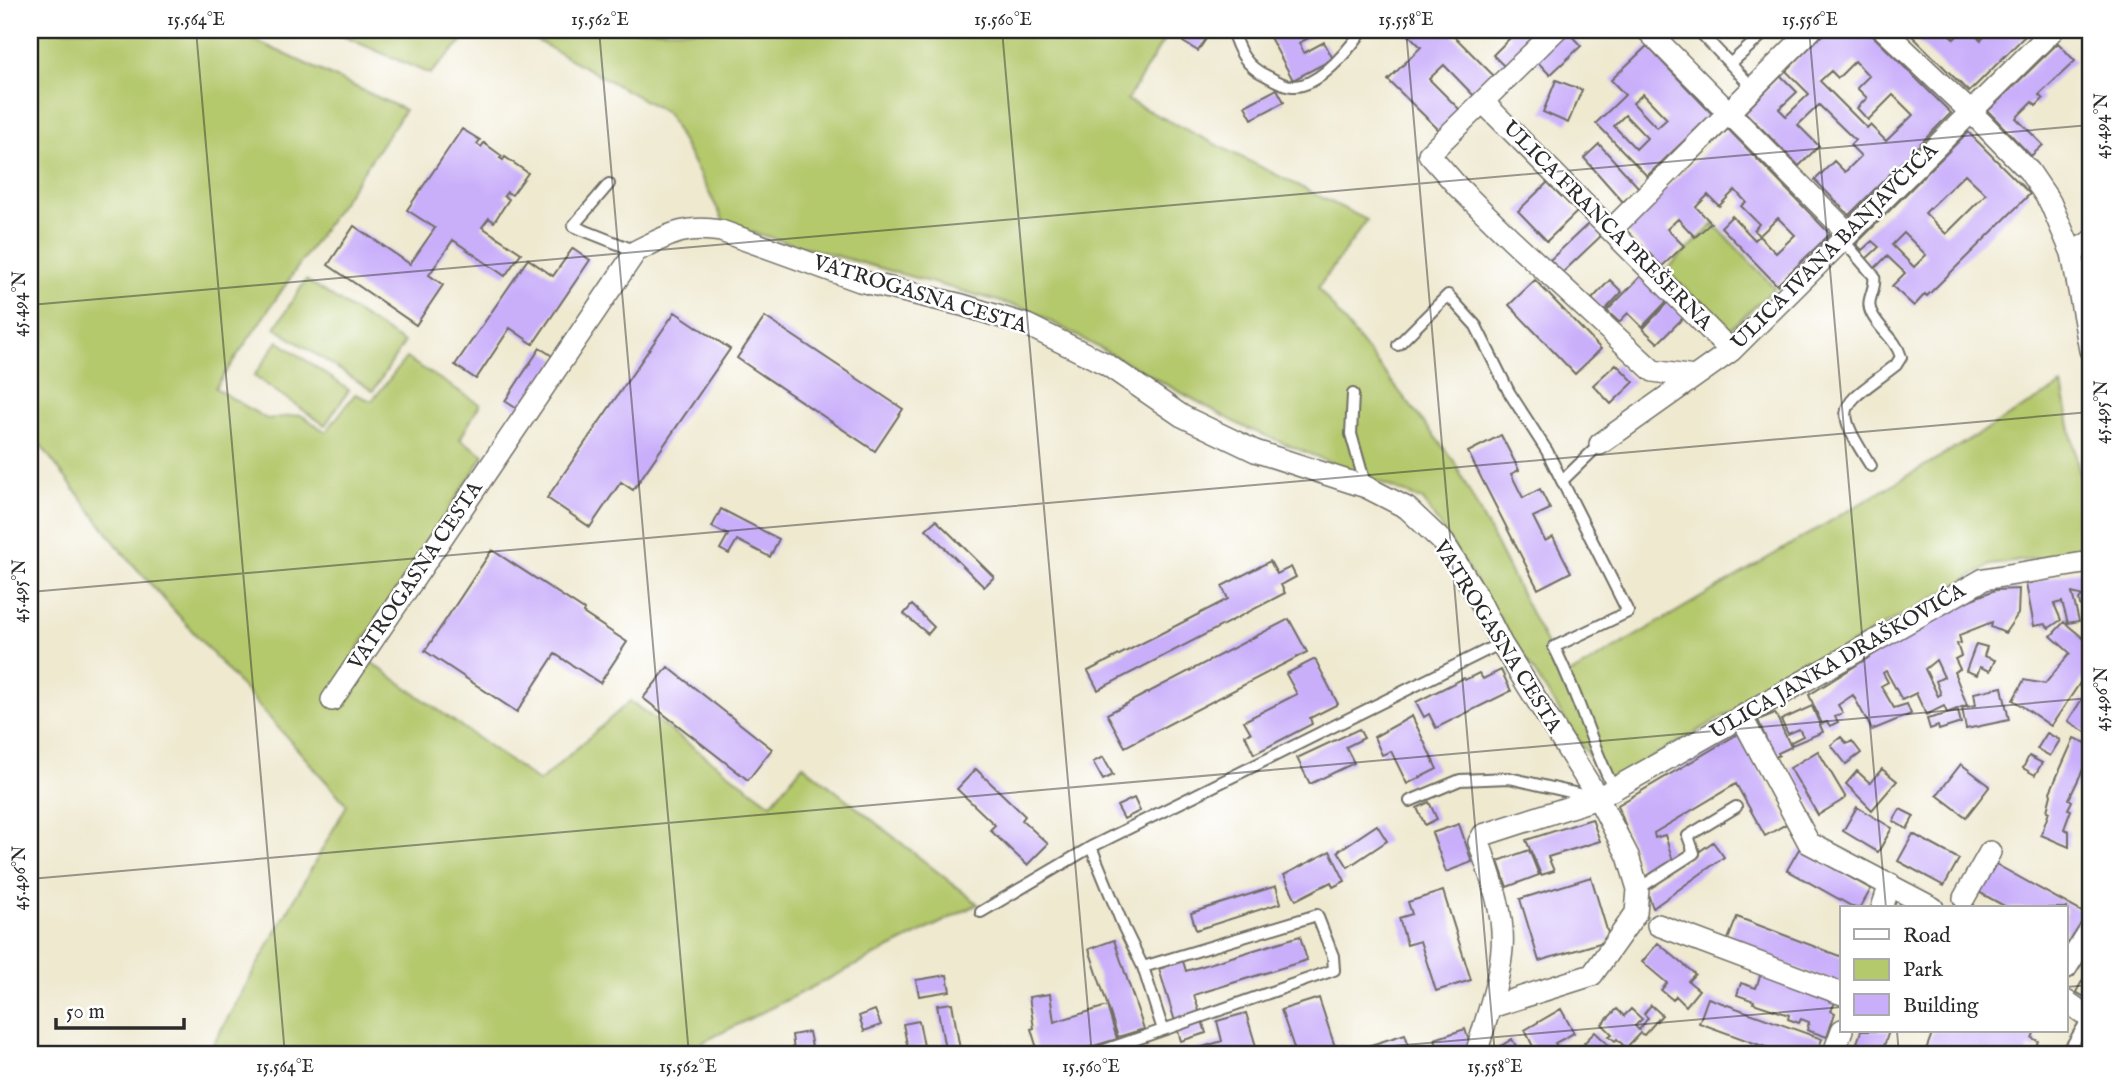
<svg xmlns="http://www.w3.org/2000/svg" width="2120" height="1085" viewBox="0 0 2120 1085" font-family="'IM FELL English',serif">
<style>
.green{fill:#b4c86c;stroke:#707a4c;stroke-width:2}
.building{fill:#c9aefa;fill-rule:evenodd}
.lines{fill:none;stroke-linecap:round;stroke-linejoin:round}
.lane-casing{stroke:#706e65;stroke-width:14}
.street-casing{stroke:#706e65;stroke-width:24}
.lane{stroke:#fff;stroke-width:10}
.street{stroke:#fff;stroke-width:21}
.ticks{fill:none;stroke:#2b2b2b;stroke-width:2;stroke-opacity:0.45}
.labels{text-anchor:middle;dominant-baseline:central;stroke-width:5;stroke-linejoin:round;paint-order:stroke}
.street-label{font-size:21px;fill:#2b2b2b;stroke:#fff}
.neatline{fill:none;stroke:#2b2b2b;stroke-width:2.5}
.ticks-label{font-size:18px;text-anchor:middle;fill:#2b2b2b}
</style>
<rect width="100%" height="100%" fill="#fff"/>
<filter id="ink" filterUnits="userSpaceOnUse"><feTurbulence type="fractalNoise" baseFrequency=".0143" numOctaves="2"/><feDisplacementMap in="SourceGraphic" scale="14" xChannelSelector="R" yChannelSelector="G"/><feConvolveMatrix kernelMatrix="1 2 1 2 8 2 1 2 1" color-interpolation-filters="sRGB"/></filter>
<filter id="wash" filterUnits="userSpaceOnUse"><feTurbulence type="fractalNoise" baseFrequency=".00686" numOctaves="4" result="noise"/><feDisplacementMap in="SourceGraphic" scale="28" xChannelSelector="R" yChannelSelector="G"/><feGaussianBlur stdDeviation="1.57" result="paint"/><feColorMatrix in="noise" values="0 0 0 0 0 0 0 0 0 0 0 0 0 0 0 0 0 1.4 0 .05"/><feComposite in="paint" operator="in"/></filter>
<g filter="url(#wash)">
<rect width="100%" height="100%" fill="#efe9d0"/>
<!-- green -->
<path class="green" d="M30 30H233L405 110 215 388 267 419 301 415 326 432 355 394 372 401 406 358 480 404 460 439 484 455 352 658 368 660 539 782 630 701 771 804 803 765 978 904 703 1042 704 1055H207L347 805 123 553 42 447 30 434Z
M329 30H473L430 74Z
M518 30H1170L1127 100 1367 220 1318 288 1454 461 1562 675 1574 672 2062 385 2090 527V551L1991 565 1606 783 1423 500 1244 427 1030 310 726 225 667 113Z
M1714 224 1775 288 1728 331 1666 270Z
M306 280 404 343 373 391 275 328Z
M278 341 349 390 325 425 254 376Z"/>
<g id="blocks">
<!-- building -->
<path class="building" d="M1191 30H1212L1198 51 1183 42Z
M1266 30H1323L1299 43 1304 53 1324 42 1333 59 1293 80Z
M1413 30H1448L1497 79 1477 99 1444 65 1429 79 1463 113 1442 133 1388 80 1421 47 1408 34Z
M1510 30H1547L1508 70 1493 55 1511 37 1507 33Z
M1566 30 1581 46 1550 75 1533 57Z
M1827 30H1867L1951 113 1849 215 1815 180 1834 161 1845 172 1861 156 1850 145 1855 140 1819 105 1798 125 1819 146 1799 166 1745 112 1781 76 1797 92 1779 109 1786 116 1809 94 1786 71ZM1855 61 1869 76 1857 88 1867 98 1857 108 1868 120 1893 95 1913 115 1886 141 1870 125 1867 128 1820 81 1831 71 1838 78Z
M1911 30H1945L1954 39 1963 30H1970L1981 40 1991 30H2031L1969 92 1908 32Z
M2058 43 2075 61 2039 95 2043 99 2036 106 2032 102 2016 118 2043 145 2031 156 1988 111Z
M1647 46 1712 114 1647 176 1596 123 1625 95 1611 80ZM1643 94 1667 119 1657 128 1633 103ZM1625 115 1647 138 1636 149 1614 126Z
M1556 80 1582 90 1568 123 1543 112Z
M1277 89 1284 102 1252 119 1245 106Z
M462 129 480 140 477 144 481 147 484 143 502 156 500 158 503 160 505 157 528 173 512 195 507 192 504 196 509 199 494 222 489 218 482 227 521 253 505 276 453 240 429 275 443 285 416 325 328 265 354 226 410 264 435 228 407 210Z
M1728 129 1830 234 1777 285 1721 227 1732 216 1755 240 1759 236 1776 253 1795 235 1778 218 1759 236 1754 230 1759 224 1741 206 1746 202 1735 190 1719 206 1708 195 1696 207 1711 223 1695 237 1678 219 1667 229 1684 246 1661 267 1625 229Z
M1968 132 2030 194 1927 296 1925 294 1914 306 1892 286 1905 273 1887 256 1874 269 1865 260 1879 247 1872 241 1862 250 1856 244ZM1965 174 1986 194 1946 234 1925 213ZM1904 233 1926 255 1914 267 1892 245Z
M1599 144 1639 188 1623 202 1584 158Z
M1548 182 1577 212 1547 241 1518 211Z
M1589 223 1601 236 1562 273 1550 260Z
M573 248 590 260 533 344 510 328 476 379 455 365 528 259 553 276Z
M1642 275 1667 301 1642 327 1628 313 1619 322 1607 311Z
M1535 280 1601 349 1575 374 1509 305Z
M1610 280 1622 292 1604 311 1592 299Z
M1668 302 1684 317 1658 343 1643 329Z
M675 312 730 349 633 490 621 482 590 527 547 498Z
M765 317 903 409 875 451 737 358Z
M540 348 557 359 522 412 505 401Z
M1616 364 1634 382 1611 404 1593 385Z
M1501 435 1519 470 1511 474 1523 498 1540 489 1550 509 1533 517 1545 541 1553 537 1571 572 1538 589 1468 452Z
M721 509 779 539 770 557 737 540 729 554 720 549 728 535 712 527Z
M936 520 994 577 984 587 926 529Z
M492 550 584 610 583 613 627 642 600 683 555 654 517 712 425 651Z
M1270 561 1277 574 1291 567 1296 577 1281 585 1285 593 1098 690 1088 671 1228 599 1222 586Z
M2090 568V609L2086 610 2080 605 2079 599 2082 596 2080 595 2072 593 2079 621 2068 623 2062 602 2054 604 2061 620 2049 628 2045 624 2034 626 2026 584Z
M2019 589 2018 614 2005 633 1991 627 1992 622 1959 635 1961 643 1957 644 1961 656 1955 659 1960 669 1954 672 1967 705 1947 713 1944 706 1926 715 1916 693 1902 700 1886 671 1883 673 1888 682 1881 686 1894 708 1907 704 1911 714 1872 730 1853 695 1838 705 1843 713 1835 717 1838 722 1830 726 1827 722 1822 724 1809 695 1946 609 1995 590ZM1936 660 1944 677 1936 681 1941 694 1938 696 1925 669Z
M912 605 934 627 928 634 904 614Z
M1289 619 1307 652 1125 747 1107 714Z
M2064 622 2090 644V668L2051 726 2013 700 2024 680 2045 684 2070 653 2051 636Z
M1976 644 1987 647 1984 656 1995 660 1990 671 1980 667 1977 675 1966 671Z
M1315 659 1338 704 1310 718 1312 724 1254 754 1245 735 1251 733 1244 721 1297 694 1286 674Z
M668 667 772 749 748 780 643 698Z
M1501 670 1511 691 1436 728 1429 714 1424 717 1416 702 1464 678 1465 680 1479 673 1483 679Z
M2002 687 2009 720 1966 729 1962 708 1976 705 1974 693Z
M2082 699 2090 704V765L2086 763 2069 799 2072 801 2068 809 2071 810 2064 829 2069 831V847L2041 835 2049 812 2047 811 2051 795 2050 792 2074 738 2086 743 2090 735 2068 721Z
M1812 706 1823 732 1792 745 1791 742 1803 736 1799 729 1788 734 1781 720Z
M1958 711 1961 723 1939 730 1938 726 1930 729 1927 719Z
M1775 713 1791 747 1778 753 1779 755 1774 758 1758 720Z
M1412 716 1437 769 1407 784 1391 751 1382 755 1374 737Z
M1359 729 1364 738 1346 747 1354 763 1310 784 1297 758Z
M2047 733 2060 740 2050 756 2037 749Z
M1738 734 1788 823 1765 836 1736 784 1654 833 1655 838 1665 835 1673 861 1644 879 1618 805Z
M1841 737 1847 744 1852 741 1861 753 1846 764 1831 745Z
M1818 751 1846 798 1818 815 1790 768Z
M2029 756 2042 763 2035 775 2023 768Z
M1103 757 1113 775 1103 780 1093 762Z
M1961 764 1990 786 1966 817 1937 795Z
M976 769 1025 816 1022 820 1048 844 1027 865 990 830 995 825 957 789Z
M1882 769 1897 781 1872 810 1846 784 1857 771 1870 783Z
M1134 798 1140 811 1124 819 1117 806Z
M1429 802 1437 819 1425 825 1417 808Z
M1857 807 1892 828 1878 852 1843 831Z
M1900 809 1914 816 1907 829 1893 821Z
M1592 819 1600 841 1548 857 1554 871 1541 875 1526 840Z
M1459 824 1472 862 1446 872 1432 833Z
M1377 825 1387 841 1348 867 1338 851Z
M1913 834 1959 859 1944 886 1898 861Z
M1713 842 1724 857 1653 908 1646 889Z
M1799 849 1871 889 1860 908H1855L1787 870Z
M1529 850 1539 875 1507 887 1498 861Z
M1330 851 1345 881 1333 887 1331 882 1296 900 1284 875Z
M1992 862 2089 916 2072 945 2066 941V908H2008L1975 890Z
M1591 877 1610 940 1539 961 1520 899Z
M1276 886 1281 903 1196 930 1191 913Z
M1443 891 1471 980 1436 991 1420 941 1407 945 1399 918 1412 914 1408 902Z
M1737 917 1842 957V985L1727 942Z
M1300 936 1307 960 1194 995 1206 1033 1181 1041 1159 969 1183 961 1186 971Z
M1114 940 1144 1029 1118 1037 1089 949Z
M1658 943 1695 974 1688 981 1699 990 1686 1006 1676 996 1673 1000 1661 990 1667 983 1642 962Z
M2090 967V1000L2076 992Z
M1761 973 1836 1000 1831 1011 1835 1013 1827 1037 1807 1030 1809 1022 1801 1019 1799 1023 1788 1019 1789 1015 1753 1003 1754 1001 1737 995 1741 983 1756 988Z
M947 975 950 991 919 996 916 980Z
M1050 994 1054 1022 1107 1006 1117 1039 1064 1055H1039L1031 1029 1034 1028 1029 997Z
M1319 998 1335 1047 1342 1045 1345 1055H1301L1299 1050 1295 1051 1281 1010Z
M1708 998 1822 1039 1816 1055H1787L1699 1023Z
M952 1003 961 1055H946L937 1005Z
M1651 1005 1662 1015 1644 1035 1640 1033 1626 1048 1617 1039 1615 1041 1609 1036 1612 1034 1602 1024 1617 1009 1624 1016 1631 1009 1642 1019 1635 1026 1639 1030 1648 1018 1644 1014Z
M1561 1009 1574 1033 1555 1043 1563 1055H1537L1525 1030Z
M875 1010 881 1025 864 1031 859 1016Z
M1246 1013 1258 1053 1256 1055H1159L1185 1047 1187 1052 1222 1041 1217 1021Z
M919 1021 924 1046 908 1049 903 1024Z
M1465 1029 1472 1051 1459 1055H1440L1435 1039Z
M1861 1031H1889L1881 1055H1853Z
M1933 1031H2035L2032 1038 2038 1041 2035 1049 2029 1047 2026 1055H2001L1992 1052 1990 1055H1924Z
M809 1032 812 1047 794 1050 792 1035Z
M1595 1032 1619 1055H1597L1584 1043Z
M1405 1034 1412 1055H1371L1368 1046Z
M1512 1039 1521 1055H1493L1498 1048Z"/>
</g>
</g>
<g filter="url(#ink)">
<use href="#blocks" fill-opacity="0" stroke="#706e65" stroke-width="2"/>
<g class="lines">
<defs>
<path id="lane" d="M1232 30C1238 50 1246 67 1267 76 1274 80 1284 86 1292 86 1319 88 1349 49 1363 30
M1698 30 1752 87
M1730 64 1762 35 1757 30
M609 184 573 226 636 251
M1842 239 1874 276C1877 290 1864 300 1872 314 1880 330 1896 339 1901 357L1896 365C1841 408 1830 402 1871 466
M1398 345 1448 295 1476 326 1509 392 1547 451 1562 481 1600 444
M1353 394 1351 434 1366 487
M1562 481 1628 612 1554 647C1578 693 1590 743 1614 789
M1410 801 1460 780 1509 778 1592 797
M1091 847 1124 928 1143 967 1317 915 1333 956 1334 970 1163 1030
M1638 889 1694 853 1688 836 1736 807
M981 912 1091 847 1501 643
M1090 1055 1163 1030 1143 967
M2066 1055 2089 1017"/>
<path id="street" d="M1556 30 1429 154 1458 187 1511 239 1653 371 1694 377
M1647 30 1848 233
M1884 30 1982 123 2029 171 2050 202 2072 253 2090 350
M1483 102 1731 351
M1612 229 1811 30
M2072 253 2090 242
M1600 444 1731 351 2053 30
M332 700 636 251C669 235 683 225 721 231L860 281 962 305 1027 325 1106 364 1182 416 1255 451 1366 487 1407 508 1444 543 1476 594 1501 643 1598 798 1628 856 1638 889 1636 913 1592 975 1491 1007
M1742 718 1809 843 1933 908
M1964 898 1990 852
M1882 908 1890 884
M1658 925 1842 994
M2066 968 2090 930
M2066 1001 2090 1018
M1476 1055C1485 1020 1499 986 1502 949 1505 913 1490 875 1479 842L1483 835 1598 798 1984 579 2090 562
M1833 1055 1842 1030"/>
</defs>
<!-- lane casing -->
<use href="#lane" class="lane-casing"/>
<!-- street casing -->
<use href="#street" class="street-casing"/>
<!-- lane -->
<use href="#lane" class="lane"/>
<!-- street -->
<use href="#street" class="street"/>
</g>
</g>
<!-- ticks -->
<path class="ticks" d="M196 30 285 1055M599 30 689 1055M1002 30 1092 1055M1406 30 1495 1055M1809 30 1886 908M30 305 2090 125M30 592 2090 412M30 879 2090 698M2066 987 2090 985M1897 1031 1899 1055M1289 1055 1842 1007"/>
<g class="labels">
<!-- street labels -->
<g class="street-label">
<text transform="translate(1607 226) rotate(45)">ULICA FRANCA PREŠERNA</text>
<text transform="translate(1835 247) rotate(-45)">ULICA IVANA BANJAVČIĆA</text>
<text transform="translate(920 295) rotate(17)">VATROGASNA CESTA</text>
<text transform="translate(416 576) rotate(-56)">VATROGASNA CESTA</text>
<text transform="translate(1497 637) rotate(58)">VATROGASNA CESTA</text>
<text transform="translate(1838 662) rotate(-30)">ULICA JANKA DRAŠKOVIĆA</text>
</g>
</g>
<!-- margin -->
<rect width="2120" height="1085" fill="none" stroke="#fff" stroke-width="77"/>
<!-- legend -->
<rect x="1840" y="906" width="228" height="126" fill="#ffffff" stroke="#aaaaaa" stroke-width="2"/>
<rect x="1854" y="929" width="35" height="10" fill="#ffffff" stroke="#aaaaaa" stroke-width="2"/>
<text x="1903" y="942" font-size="21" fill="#2b2b2b">Road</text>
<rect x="1854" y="959" width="35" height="21" fill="#b4c86c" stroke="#aaaaaa" stroke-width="2"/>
<text x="1903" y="976" font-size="21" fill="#2b2b2b">Park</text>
<rect x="1854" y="994" width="35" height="21" fill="#c9aefa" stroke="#aaaaaa" stroke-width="2"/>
<text x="1903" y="1012" font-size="21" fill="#2b2b2b">Building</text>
<!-- scale -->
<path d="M56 1018v10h128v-10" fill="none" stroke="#2b2b2b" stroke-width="3.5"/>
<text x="66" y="1018" font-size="21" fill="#2b2b2b" stroke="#ffffff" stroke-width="5" paint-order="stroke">50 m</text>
<rect x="38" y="38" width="2044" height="1008" class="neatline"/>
<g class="ticks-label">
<text x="196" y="25">15.564°E</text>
<text x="600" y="25">15.562°E</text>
<text x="1003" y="25">15.560°E</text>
<text x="1406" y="25">15.558°E</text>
<text x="1810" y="25">15.556°E</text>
<text transform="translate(2101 126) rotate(-90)" y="6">45.494°N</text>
<text transform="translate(19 304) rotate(-90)" y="6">45.494°N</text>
<text transform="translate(2101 412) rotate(-90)" y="6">45.495°N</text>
<text transform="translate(19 591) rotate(-90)" y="6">45.495°N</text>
<text transform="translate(2101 699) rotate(-90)" y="6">45.496°N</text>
<text transform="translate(19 878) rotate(-90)" y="6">45.496°N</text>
<text x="285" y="1072">15.564°E</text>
<text x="688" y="1072">15.562°E</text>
<text x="1091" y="1072">15.560°E</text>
<text x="1495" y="1072">15.558°E</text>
</g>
</svg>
